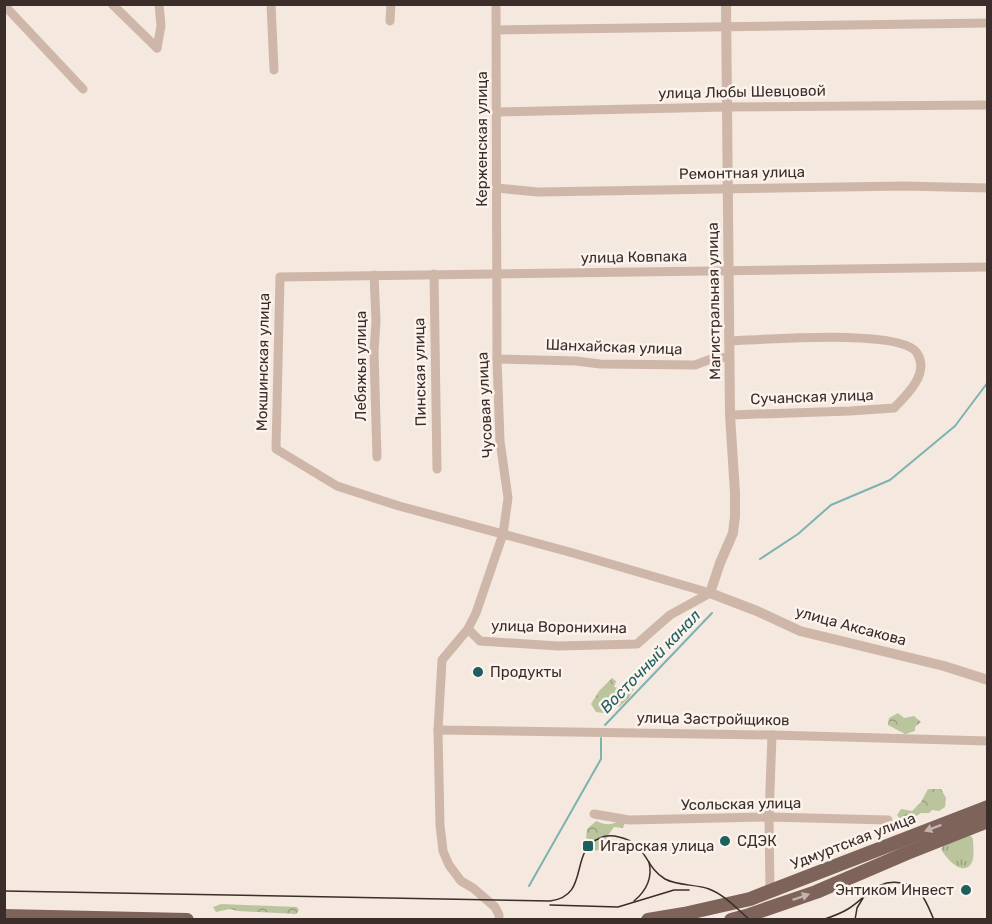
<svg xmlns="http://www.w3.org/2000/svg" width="992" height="924" viewBox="0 0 992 924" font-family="Rubik,sans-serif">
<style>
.grass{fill:url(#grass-tufts)}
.forest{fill:url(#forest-crowns)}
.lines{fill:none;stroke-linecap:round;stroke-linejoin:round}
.stream{stroke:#7cb3b1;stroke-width:2}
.minor{stroke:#ceb7a9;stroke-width:9}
.tertiary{stroke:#ceb7a9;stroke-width:10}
.primary{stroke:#7d635a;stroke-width:14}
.tram{stroke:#3b2d2a;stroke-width:1.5}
.oneway{fill:#c2b2aa}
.poi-dot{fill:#1c5f5e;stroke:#fbf3ec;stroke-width:2}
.labels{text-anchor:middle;stroke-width:5;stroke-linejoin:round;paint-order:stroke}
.street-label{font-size:15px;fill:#3b2d2a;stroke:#fbf3ec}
.poi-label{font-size:15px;fill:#3b2d2a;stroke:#fbf3ec;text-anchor:start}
.water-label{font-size:16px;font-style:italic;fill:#1c5f5e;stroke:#fbf3ec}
</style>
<defs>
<pattern id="grass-tufts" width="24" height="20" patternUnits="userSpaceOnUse" patternTransform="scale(1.5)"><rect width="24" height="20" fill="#bbc59d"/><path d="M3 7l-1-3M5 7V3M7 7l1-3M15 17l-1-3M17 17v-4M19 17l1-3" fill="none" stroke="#99a080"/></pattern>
<pattern id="forest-crowns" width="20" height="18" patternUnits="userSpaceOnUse" patternTransform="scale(1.5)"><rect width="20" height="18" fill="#bbc59d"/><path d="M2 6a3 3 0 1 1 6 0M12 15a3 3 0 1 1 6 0" fill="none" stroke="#99a080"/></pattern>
</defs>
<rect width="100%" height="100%" fill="#f4e8df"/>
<path class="grass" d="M967,835L971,836L973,839C973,846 975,858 971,864C962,877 945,857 941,849L943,846Z"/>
<g class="forest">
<path d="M638,668H647V671L639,679V684L634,688L629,698L619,707L610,706L604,713L596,712L591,704L599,691L612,678L616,681L614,687L619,688L622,693L628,681L632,679Z"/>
<path d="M898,713L904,718L914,716L921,722L915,727V731L905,734L888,725L889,718Z"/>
<path d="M928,789H941L946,798L945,807L939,811L932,810L929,813H921L912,819L908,816L900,819L897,815L901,809L912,811L921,802Z"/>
<path d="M620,820L625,822L623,828L614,827L609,834L606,840L610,845L606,849L593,851L590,847L591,840L586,838L587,829L596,821C605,825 611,826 620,820Z"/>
<path d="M221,904L297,907L299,910L296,914L238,911L230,909L216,912L213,907Z"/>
</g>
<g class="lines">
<g class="stream">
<path d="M760,559L798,534L831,505L890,480L955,426L988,382"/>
<path d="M605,725L712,613"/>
<path d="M529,886L601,759V738"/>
</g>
<g class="minor">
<path d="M112,4L157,48"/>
<path d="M271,4L274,70"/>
<path d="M496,4L497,359L500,441L508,498L503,534L476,613L468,629L442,660L438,730L440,825L443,851L449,865L461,881L473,888L495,907L499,915V920"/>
<path d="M4,5L83,89"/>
<path d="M390,21L391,4"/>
<path d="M497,30L988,23"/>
<path d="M157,48L161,26L159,4"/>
<path d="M497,112L726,107L988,105"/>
<path d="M496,188L538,192L904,186L988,188"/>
<path d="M434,274L437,469"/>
<path d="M374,275L376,321L374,352L377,457"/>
<path d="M729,341C760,340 902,328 917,353C930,373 907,395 894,408L850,411L730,415"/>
<path d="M497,359L576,361L600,364L695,365L711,359L729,357"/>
<path d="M710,593L573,553L399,506L337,486L276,449L280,277L988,267"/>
<path d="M468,629L480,641L558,646L637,644L670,615L710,593"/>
<path d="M438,730L772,735L988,741"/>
<path d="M594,814L629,820L769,817L888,820"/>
<path d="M770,892L769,817L772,735"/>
</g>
<path class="tertiary" d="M726,4L730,415L735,493V516L733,533L720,563L710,593L757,611L800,631L944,666L988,680"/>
<g class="primary">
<path d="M4,916L187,920"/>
<path d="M648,920L684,914L750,899L988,807"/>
<path d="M731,920L746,916L816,892L907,853L988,821"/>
</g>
<g class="tram">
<path d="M4,891L550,901C591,896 568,851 600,838C606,835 612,835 619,837C648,843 643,866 665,879C678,886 695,884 709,889C725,895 738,910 750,920"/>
<path d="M634,901C646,891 653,879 649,862"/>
<path d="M550,905L618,907L674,890H689"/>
<path d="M822,920C831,917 840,914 848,909C866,898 877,878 901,883C909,884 916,888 921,894C927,902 930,911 934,920"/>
<path d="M855,920L857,908L863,898"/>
</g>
</g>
<defs><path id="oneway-solid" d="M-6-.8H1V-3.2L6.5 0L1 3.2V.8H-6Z" transform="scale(1.5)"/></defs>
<g class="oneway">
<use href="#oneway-solid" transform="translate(933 828) rotate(159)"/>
<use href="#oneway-solid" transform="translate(801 897) rotate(-19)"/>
</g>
<g class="poi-dot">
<circle cx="478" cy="672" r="6"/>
<circle cx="725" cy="841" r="6"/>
<rect x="582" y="840" width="12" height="12" rx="3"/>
<circle cx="966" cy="890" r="6"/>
</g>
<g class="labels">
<g class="street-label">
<text transform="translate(742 92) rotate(-1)" y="5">улица Любы Шевцовой</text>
<text transform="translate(482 139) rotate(-90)" y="5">Керженская улица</text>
<text transform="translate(742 173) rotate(-1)" y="5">Ремонтная улица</text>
<text transform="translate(634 257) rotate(-1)" y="5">улица Ковпака</text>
<text transform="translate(714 301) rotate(-91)" y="5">Магистральная улица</text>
<text transform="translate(614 347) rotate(2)" y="5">Шанхайская улица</text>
<text transform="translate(263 362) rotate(-89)" y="5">Мокшинская улица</text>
<text transform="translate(361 366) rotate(-90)" y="5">Лебяжья улица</text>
<text transform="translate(420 372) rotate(-91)" y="5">Пинская улица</text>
<text transform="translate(812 397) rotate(-2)" y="5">Сучанская улица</text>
<text transform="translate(485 405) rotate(-93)" y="5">Чусовая улица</text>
<text transform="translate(851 626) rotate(15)" y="5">улица Аксакова</text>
<text transform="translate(559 627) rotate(1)" y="5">улица Воронихина</text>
<text transform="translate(713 719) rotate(1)" y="5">улица Застройщиков</text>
<text transform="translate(741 804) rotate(-1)" y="5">Усольская улица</text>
<text transform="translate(853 841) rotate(-21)" y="5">Удмуртская улица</text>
</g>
<g class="poi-label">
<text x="490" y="677">Продукты</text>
<text x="737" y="846">СДЭК</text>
<text x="600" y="851">Игарская улица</text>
<text x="954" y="895" text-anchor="end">Энтиком Инвест</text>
</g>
<g class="water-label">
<text transform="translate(650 661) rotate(-46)" y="6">Восточный канал</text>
</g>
</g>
<rect width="992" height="924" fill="none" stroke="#3b2d2a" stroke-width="12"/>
</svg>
